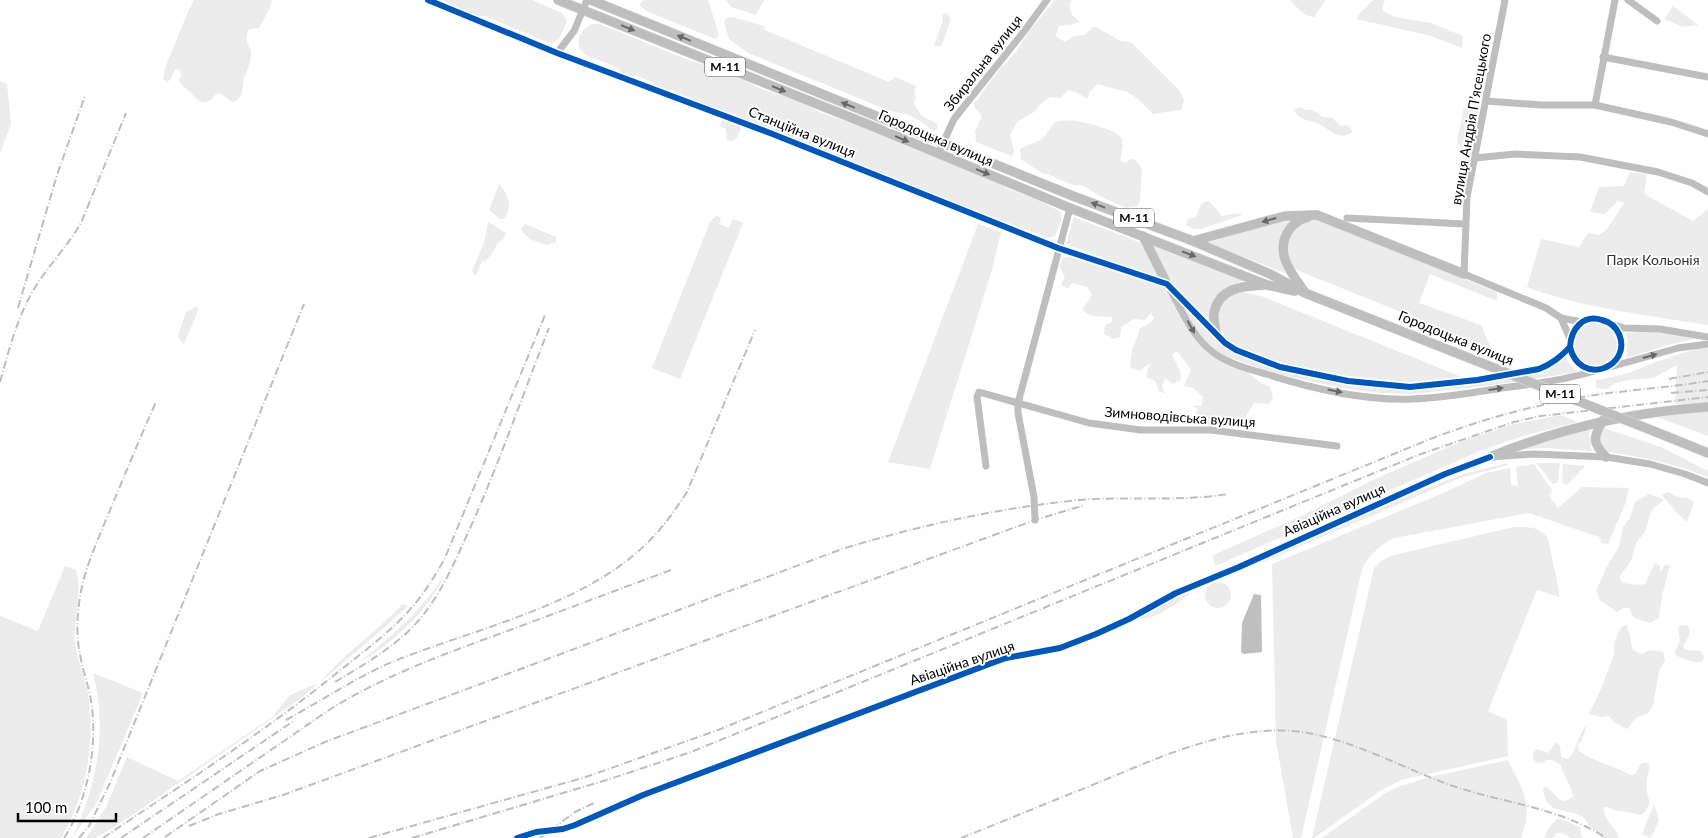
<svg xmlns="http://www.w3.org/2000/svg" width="1708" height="838" viewBox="0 0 1708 838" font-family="Lato,sans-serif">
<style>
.green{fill:#ececec}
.water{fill:#bfbfbf}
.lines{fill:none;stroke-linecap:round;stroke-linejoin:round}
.major-casing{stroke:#dbdbdb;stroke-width:10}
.minor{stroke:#bebebe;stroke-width:7}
.major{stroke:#bebebe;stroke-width:9}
.rail{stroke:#bebebe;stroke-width:2;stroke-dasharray:8 2.5 1 2.5;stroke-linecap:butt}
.major-bridge-casing{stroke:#dbdbdb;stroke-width:10;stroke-linecap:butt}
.major-bridge{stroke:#bebebe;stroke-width:9}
.cycleway-casing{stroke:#fff;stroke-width:9}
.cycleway{stroke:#0057b8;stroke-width:6}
.oneway{fill:#686868}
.labels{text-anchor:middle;stroke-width:4;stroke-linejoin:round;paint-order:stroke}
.shield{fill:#fff;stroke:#4c4c4c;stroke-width:1}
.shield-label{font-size:12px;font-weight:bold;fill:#000}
.street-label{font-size:14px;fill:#000;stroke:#fff}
.park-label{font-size:14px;fill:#333;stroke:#fff}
</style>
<rect width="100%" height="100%" fill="#fff"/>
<g class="green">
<path d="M194,0H272L269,10L259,28L249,29C242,43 252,45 251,55C251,65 245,73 243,83C242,88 243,94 239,98C237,101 236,101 232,102L220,93L216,94C206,108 199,102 190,92C186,88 182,87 179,81L181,76L180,70L175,69L171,79L167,82L163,79L166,65L188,12Z"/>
<path d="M443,0H532L562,13L567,21L559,39L551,44L485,16H473Z"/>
<path d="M644,0H708L719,35L717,38L715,39L646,11L639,5Z"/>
<path d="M726,0H764L756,15L731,7Z"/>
<path d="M1055,0H1072L1069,5L1072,15L1080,22L1070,25L1059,26L1056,36L1065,42L1074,36L1085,35L1093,27H1096L1121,41L1132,43L1179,90L1184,100L1181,110L1153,114L1137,98L1127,92L1098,84L1090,91L1087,99L1078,93L1068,90L1060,98L1050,97L1041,104L1034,112L1017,122L1010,135L1014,151L1012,156L976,142L975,131L982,116L975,108L974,102L979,99L981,94L1002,66L1007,63L1009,59L1017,51L1029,31Z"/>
<path d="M1290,0H1326L1314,17C1303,16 1297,7 1290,0Z"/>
<path d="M1373,0H1385L1382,7L1383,11L1395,17L1431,23L1463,36L1462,48L1431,36L1357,19L1358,15Z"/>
<path d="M1673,6L1698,25L1683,27L1664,19Z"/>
<path d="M946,13L951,19L941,47L934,45L943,21L942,15Z"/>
<path d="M732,17L764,26L765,30L889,82L895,77L916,86L914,94L916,97L914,104L921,115L937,124L938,129L933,131C920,119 908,113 890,111L748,53L729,39L724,22L726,18Z"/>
<path d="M592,24H600L683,58L741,77L761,89L786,97L797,98L819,112L885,135L903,145L1001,184L1005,188L1038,200L1060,211L1062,219L1055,236L1047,238L961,205L934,196L862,166L829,155L821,149L781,135L736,115L706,106L673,90L663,91C656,87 650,81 643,78C637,75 630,77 624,75C620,73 618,69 615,67C603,59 574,59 579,38C581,31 586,28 592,24Z"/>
<path d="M0,81L7,84L11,124L0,153Z"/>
<path d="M1473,103L1480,106L1476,118L1471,156L1469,162L1464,156L1466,149L1458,144C1456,134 1463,121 1463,110Z"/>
<path d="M1300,107L1306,110H1313L1323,117L1332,118L1341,126L1346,125L1351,129L1352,132C1339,142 1330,129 1319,124C1309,120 1301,121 1294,111L1295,109Z"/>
<path d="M722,120L736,123L741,128L737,138L732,141L727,140L726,129L720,126Z"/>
<path d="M1059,121C1064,121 1069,120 1075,121C1085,122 1118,130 1122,139C1125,147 1119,155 1121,162L1126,163L1130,159L1135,160L1142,169L1140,200L1138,205L1127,208L1101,197L1086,187L1081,185H1073L1058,179L1049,174H1043L1021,159L1020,149C1028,144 1038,143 1045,136C1050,130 1051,124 1059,121Z"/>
<path d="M1630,172L1647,174L1644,194L1693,221L1708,209V325C1647,315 1585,309 1527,287L1541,239L1579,247L1588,233L1599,235L1607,229L1624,203L1618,201L1605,214L1590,212L1599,187L1624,186Z"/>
<path d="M499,184C508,194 513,207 504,219H500L489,210Z"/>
<path d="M1209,201L1222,216L1238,213L1242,215L1201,229H1194L1186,225L1188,219L1196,217L1202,203Z"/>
<path d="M716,216L721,218L719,224L729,228L733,219L743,223L680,379L652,368L710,222Z"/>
<path d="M1074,217L1146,245L1161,280L1066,244Z"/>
<path d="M1294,218C1275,237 1277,250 1285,273L1207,243L1275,222Z"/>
<path d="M1314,220L1330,225L1497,292V301L1430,274L1419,303L1481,325L1493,353L1411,316L1299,271C1276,255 1287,224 1314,220Z"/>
<path d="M488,222L506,233L502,241L498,242L493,252L485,262L482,261L476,276L472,271L484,243Z"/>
<path d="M525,224L556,237V242L547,245C538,242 526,239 521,229Z"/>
<path d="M978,224L1001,232L992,270L930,469L888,462Z"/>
<path d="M1150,241L1244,280C1224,289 1209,295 1210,321L1172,285Z"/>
<path d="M1073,256L1157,282L1167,289L1199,319L1225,348L1240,355L1280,370L1349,385L1411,391L1485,383L1546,372L1566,356L1570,365L1578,372L1486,386L1411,394L1380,393L1348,389L1277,374L1231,358L1262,384L1270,386L1273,398L1269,404L1254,403L1239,427L1193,425L1189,422L1198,409L1193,406L1202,405L1203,397L1193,388L1184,386L1191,370L1177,351L1172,355L1180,371L1181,380L1173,384L1165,378L1162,387L1165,393L1160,392L1155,381L1146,377L1148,369L1151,364L1145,366L1141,371L1130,367L1132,349L1139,333V329L1151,322L1154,318L1151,313L1145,320L1134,319L1121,327L1120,337L1114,339L1104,334L1105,325L1112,322V317L1091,316L1082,310L1092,295L1087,287L1072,283L1068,289L1061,285L1065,277L1059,266L1063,258Z"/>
<path d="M1237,291L1261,296L1462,377L1410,382L1339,375L1272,360L1232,344L1224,337L1218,321L1219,307L1230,295Z"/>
<path d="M195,307L199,308L184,344L179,339L178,335L186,312Z"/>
<circle cx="1595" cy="344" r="22"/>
<path d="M1649,331L1698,338L1672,344L1626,358L1628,343L1626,333Z"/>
<path d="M1698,348H1708V403L1675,404L1677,365L1653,378L1629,380L1615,383L1607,389L1597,388L1595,380C1609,379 1638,371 1650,364Z"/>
<path d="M1695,412H1708V436L1657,417Z"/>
<path d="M1561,415L1578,422L1526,435L1485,449L1215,566L1213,555L1297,518L1377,478L1463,441L1510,425Z"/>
<path d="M1591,428L1589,434L1592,443L1590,446L1592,451L1543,448L1515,450Z"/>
<path d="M1604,428L1661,447L1708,471V477C1675,464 1643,457 1609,452C1599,445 1597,438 1604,428Z"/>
<path d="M1508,463V465L1460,478L1280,555L1260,563H1253L1419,491L1463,474Z"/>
<path d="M1536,463H1560L1558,482L1553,484Z"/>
<path d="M1534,464L1552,490L1549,496L1558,508L1582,487L1629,488L1626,502L1608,544L1602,543L1599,537L1529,513L1394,538C1379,546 1370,554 1362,569L1301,838H1293L1276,741L1272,564L1443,493L1486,473L1510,468L1511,485L1518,486L1516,467Z"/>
<path d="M1563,464L1585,466L1567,485L1562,483Z"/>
<path d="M1668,492L1679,497L1687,498L1694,502L1687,522L1676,512L1662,495Z"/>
<path d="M1649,494L1664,500L1655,507L1651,511L1645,532L1636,543L1631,561L1619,577L1622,582C1630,584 1636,586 1645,584L1655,563L1660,566V573L1665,565H1670L1662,596L1659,618L1650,623L1634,618L1629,608H1623L1617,612L1600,600L1596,591L1607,566L1619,547L1623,527L1630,518L1635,502Z"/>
<path d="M1514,527C1528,527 1540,526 1548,539L1559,591V597L1537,590L1488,711L1507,720L1508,756L1401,780L1380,791L1314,838H1312L1374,568L1381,561L1390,556Z"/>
<path d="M65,566L76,570C83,594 73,618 75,642C77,660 85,677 88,694C96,742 86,797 61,838H0V616L38,631Z"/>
<path d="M446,572C428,612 396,640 359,663C392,635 424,609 446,572Z"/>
<circle cx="1218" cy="595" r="13"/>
<path d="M1185,593L1188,592L1189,594C1175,606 1154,619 1136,620C1143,609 1172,599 1185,593Z"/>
<path d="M403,604L408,606L376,635L319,683C344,654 376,632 403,604Z"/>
<path d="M1626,625C1631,634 1630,641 1633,650L1642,654L1650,650L1663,652L1665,660L1659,671L1653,706L1647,714L1637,717L1627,729L1614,722L1609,716L1601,717L1589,714L1601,689L1614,655V644L1620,628Z"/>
<path d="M1682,625L1688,626L1690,631L1689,636L1683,646L1685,650L1701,651L1704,656L1703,661C1695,664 1680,659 1674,653L1680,641L1678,628Z"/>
<path d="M93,673L143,693L97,802L72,838C97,785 108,730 93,673Z"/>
<path d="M318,683L303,697L125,820L96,838H86L106,807L127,757L178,781L272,717L290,695Z"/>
<path d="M1587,725L1582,740L1578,744L1579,751C1595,763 1614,765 1630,775L1635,774L1641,764L1647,762L1650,767C1646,777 1645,792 1650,802L1645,812L1641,815C1634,813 1628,812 1620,811C1614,811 1611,807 1604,807C1603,821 1616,826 1619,838H1602C1599,834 1595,831 1591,827C1587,823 1586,819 1581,816C1565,807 1546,816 1543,789L1546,786L1560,800L1565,801L1573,797C1572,785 1563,777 1561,765L1552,760H1546L1542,763H1536L1533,758V753L1537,749L1548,753L1556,742L1560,746L1561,757L1567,759C1578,752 1577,734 1587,725Z"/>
<path d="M1508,760C1523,791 1534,804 1521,838H1322L1384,794L1397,787L1430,777Z"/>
<path d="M1654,804L1659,820L1651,838L1642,834Z"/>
<path d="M1557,819H1561L1580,827L1582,838H1571L1562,833H1557L1552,838H1544L1549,827Z"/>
</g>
<path class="water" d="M1254,594L1261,595L1262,652L1244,654L1241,652L1242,623Z"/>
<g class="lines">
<g class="major-casing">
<g id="major">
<path d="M558,0L867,124L1070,208L1267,285L1295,291"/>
<path d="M591,0L1073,196L1193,241L1270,274L1305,293L1454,352"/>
<path d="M1143,236L1167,284"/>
<path d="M1193,241L1285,216L1317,215L1464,274"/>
<path d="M1304,291C1291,273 1274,252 1289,230C1294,223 1299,219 1308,217"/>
<path d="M1216,332C1215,326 1213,319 1214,313C1219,287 1244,286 1264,285"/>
<path d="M1603,420C1593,437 1592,443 1606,457"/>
<path d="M1666,436L1708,453"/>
<path d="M1490,457C1560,428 1632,412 1708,407"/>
</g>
</g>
<g class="minor">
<path d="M428,0L557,53L770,133L1058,248L1167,284L1225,343L1236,350L1280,367L1348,381L1410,387L1477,380L1539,369C1552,364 1560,357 1570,347C1571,329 1583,314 1602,320C1610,322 1616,327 1619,334C1633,367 1580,388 1570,347"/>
<path d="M1505,0L1467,197L1464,274L1546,308L1561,318L1582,322"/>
<path d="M1628,0L1657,21"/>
<path d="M557,53L574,31L587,0"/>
<path d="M1603,57L1708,77"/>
<path d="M1486,101L1541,105H1595L1671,122L1708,134"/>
<path d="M1595,105L1615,0"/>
<path d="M938,154L954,119L1025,30L1047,0"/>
<path d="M1475,158L1515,154L1580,157L1658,172L1692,183L1708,192"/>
<path d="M1347,218L1465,224"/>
<path d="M1171,291C1183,313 1193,338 1214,353C1229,364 1249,369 1266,374C1310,388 1365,401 1412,399C1442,398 1472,393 1502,388C1534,384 1564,380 1595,371"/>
<path d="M1561,318L1570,339"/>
<path d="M1613,325L1624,328L1660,329L1708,337"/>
<path d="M1610,367L1678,348L1708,344"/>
<path d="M986,466L977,397L979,392L1089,423L1141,430H1211L1337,446"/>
<path d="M1035,520L1034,497L1018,413V403L1070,208"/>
<path d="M517,838L536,832L563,829L575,825L643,795L992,663L1006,658L1060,648L1096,634L1129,619L1176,593L1239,567L1445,474L1490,457L1533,454L1606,457L1650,464L1685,474L1708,483"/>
</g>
<use href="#major" class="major"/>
<g class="rail">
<path d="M18,308L57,175L85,96"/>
<path d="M1669,379L1708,372"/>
<path d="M0,382C9,350 17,318 34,289C48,266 67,247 81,223L126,113"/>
<path d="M1671,393L1708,390"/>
<path d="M335,682C365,664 397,646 420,619C443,591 456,559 471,526C500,461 523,394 549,328"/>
<path d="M286,720C321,701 355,678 392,662C473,629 584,606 647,543C663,528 675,510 687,492L755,330"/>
<path d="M189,826L219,814L283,795L1035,520L1085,505"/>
<path d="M165,837L260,771L325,742L842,549C921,525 998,508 1080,500C1129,496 1179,502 1228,494"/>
<path d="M64,838C89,799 99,740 90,695C87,681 82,668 80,654C76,636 77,616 80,597C84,571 95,547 105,522C122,482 138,442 156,402"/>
<path d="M79,838L89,826L110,783L304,304"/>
<path d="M103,838C181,785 260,735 333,676C358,656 384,637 406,614C422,597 434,578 445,558L545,315"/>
<path d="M121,838L295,720"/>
<path d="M143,838L329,710C385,675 447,653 510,630C564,610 617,590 671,570"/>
<path d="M369,838L586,777L718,730L1423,442C1475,421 1527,407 1582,397C1624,390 1667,388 1708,381"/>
<path d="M412,838L610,779L691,752L1352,482L1421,454L1514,422L1541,416L1708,397"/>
<path d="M540,838L575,812L594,803"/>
<path d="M961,838C1004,821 1047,803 1090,786C1156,759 1236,720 1308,733C1357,742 1403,768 1450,785C1502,803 1559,807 1606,838"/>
</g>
<g class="major-bridge-casing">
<path id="major-bridge" d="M1454,352L1666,436"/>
</g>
<use href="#major-bridge" class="major-bridge"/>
<g class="cycleway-casing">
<g id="cycleway">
<path d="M428,0L557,53L770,133L1058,248L1167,284L1225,343L1236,350L1280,367L1348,381L1410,387L1477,380L1539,369C1552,364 1560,357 1570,347C1571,329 1583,314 1602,320C1610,322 1616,327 1619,334C1633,367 1580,388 1570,347"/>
<path d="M517,838L536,832L563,829L575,825L643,795L992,663L1006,658L1060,648L1096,634L1129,619L1176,593L1239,567L1445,474L1490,457"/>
</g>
</g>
<use href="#cycleway" class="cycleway"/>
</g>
<defs><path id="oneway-solid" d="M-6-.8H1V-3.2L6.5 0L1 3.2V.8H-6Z" transform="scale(1.25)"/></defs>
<g class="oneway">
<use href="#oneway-solid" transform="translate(628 28) rotate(22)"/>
<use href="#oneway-solid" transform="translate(684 38) rotate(-158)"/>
<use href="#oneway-solid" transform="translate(779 89) rotate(22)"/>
<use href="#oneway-solid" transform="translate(848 105) rotate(-158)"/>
<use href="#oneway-solid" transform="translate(902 139) rotate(23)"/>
<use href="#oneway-solid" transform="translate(983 172) rotate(22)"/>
<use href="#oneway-solid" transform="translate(1098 205) rotate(-160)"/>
<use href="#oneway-solid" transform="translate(1269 220) rotate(164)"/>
<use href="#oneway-solid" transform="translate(1189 254) rotate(21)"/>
<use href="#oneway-solid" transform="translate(1191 327) rotate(61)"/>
<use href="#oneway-solid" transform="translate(1650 356) rotate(-15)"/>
<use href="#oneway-solid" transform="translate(1496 389) rotate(-8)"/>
<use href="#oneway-solid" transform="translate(1335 391) rotate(11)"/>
</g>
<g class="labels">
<g class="shield">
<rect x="705" y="57.5" width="40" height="19" rx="4"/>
<rect x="1114" y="208.5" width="40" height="19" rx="4"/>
<rect x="1540" y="384.5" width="40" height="19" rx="4"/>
</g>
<g class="shield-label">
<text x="725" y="71">М-11</text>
<text x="1134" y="222">М-11</text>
<text x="1560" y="398">М-11</text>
</g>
<g class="street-label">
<text transform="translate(983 63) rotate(-52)" y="5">Збиральна вулиця</text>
<text transform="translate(1471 119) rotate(-80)" y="5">вулиця Андрія Пʼясецького</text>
<text transform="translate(802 132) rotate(22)" y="5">Станційна вулиця</text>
<text transform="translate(936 138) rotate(23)" y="5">Городоцька вулиця</text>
<text transform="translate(1456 338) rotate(22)" y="5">Городоцька вулиця</text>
<text transform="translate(1180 417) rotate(4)" y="5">Зимноводівська вулиця</text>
<text transform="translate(1334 510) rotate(-24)" y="5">Авіаційна вулиця</text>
<text transform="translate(962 663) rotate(-19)" y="5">Авіаційна вулиця</text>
</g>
<g class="park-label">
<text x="1653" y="265">Парк Кольонія</text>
</g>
</g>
<path d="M18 813v8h98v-8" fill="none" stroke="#000000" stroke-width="2.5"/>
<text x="25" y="813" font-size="15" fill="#000000" stroke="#ffffff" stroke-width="4" paint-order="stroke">100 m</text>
</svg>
